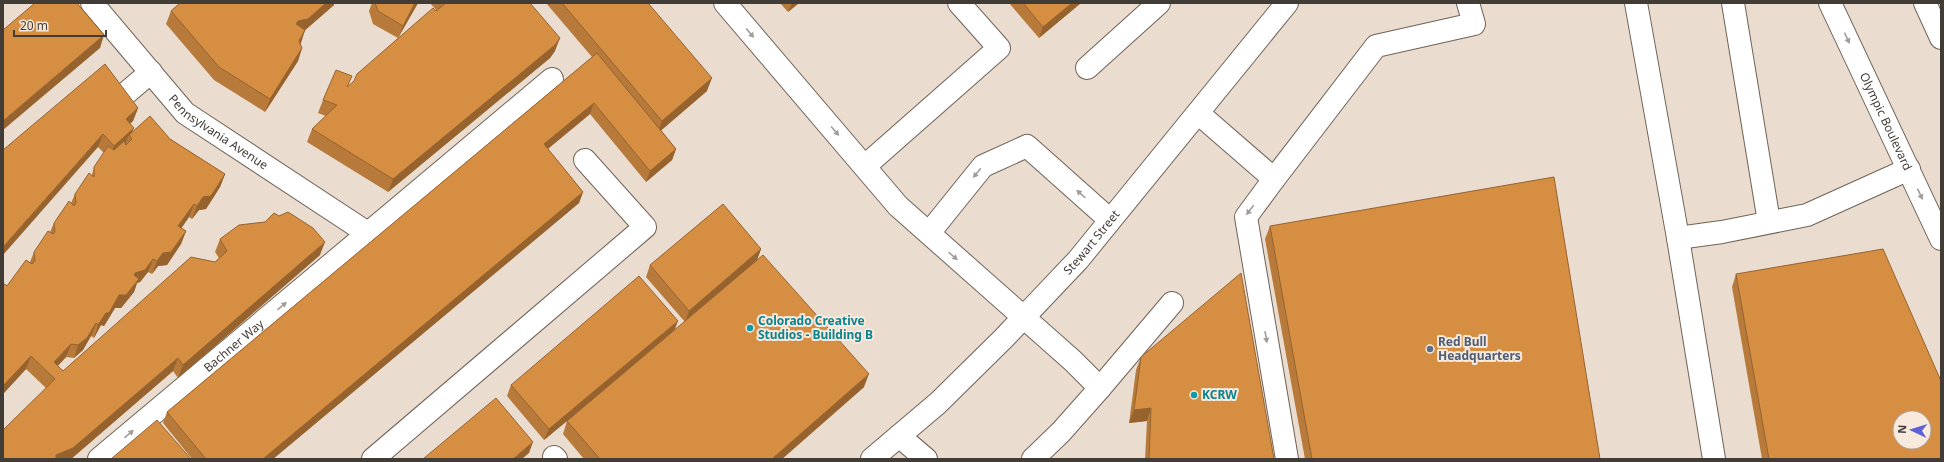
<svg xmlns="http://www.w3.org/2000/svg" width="1944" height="462" viewBox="0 0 1944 462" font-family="'Noto Sans',sans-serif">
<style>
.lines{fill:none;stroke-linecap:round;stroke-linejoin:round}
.minor-casing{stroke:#6f6358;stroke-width:24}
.major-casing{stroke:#6f6358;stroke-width:24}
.minor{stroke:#fff;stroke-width:22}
.major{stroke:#fff;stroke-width:22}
.wall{fill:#b87a3a}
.shaded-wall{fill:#96632f}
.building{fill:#d68e43;stroke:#96632f;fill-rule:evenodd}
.oneway{fill:#a09e9b}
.culture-dot{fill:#0f9aa8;stroke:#f7e9dc;stroke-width:1.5}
.service-dot{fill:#5c6f8a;stroke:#f7e9dc;stroke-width:1.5}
.labels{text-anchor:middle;stroke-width:4;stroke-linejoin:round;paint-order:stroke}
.street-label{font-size:12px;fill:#423c37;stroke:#f7e9dc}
.culture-label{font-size:12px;font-weight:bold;fill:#0d838f;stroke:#f7e9dc;text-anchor:start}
.service-label{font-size:12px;font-weight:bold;fill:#4e5e75;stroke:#f7e9dc;text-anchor:start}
</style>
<rect width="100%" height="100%" fill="#eadccf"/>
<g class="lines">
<g class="minor-casing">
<g id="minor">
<path id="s1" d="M92,3L185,113L369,234"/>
<path d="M725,3L898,206L1073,361L1100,388L1061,432L1033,459"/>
<path d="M1636,3L1678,238L1714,459"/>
<path d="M1733,3L1769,222"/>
<path d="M1087,68L1159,3"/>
<path d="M118,100L151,72"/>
<path d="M1198,113L1274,179L1376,46L1474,24L1468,3"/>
<path d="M865,166L999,48L959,3"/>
<path d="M1274,179L1246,217L1287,459"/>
<path d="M929,233L983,166L1027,146L1110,220"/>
<path d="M1678,238L1722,232L1807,215L1909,169"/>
<path d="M1100,388L1172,303"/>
<path d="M899,436L926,459"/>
<path d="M554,457L556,459"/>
<path id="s2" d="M99,459L552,79"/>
<path d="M373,459L645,227L585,160"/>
<path id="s3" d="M872,459L938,403L1004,338L1078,260L1287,3"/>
</g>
</g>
<g class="major-casing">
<g id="major">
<path id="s4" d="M1830,3L1941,239"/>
<path d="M1925,3L1941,38"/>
</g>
</g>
<use href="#minor" class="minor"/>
<use href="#major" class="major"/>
</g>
<g class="wall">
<path d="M180,3H334V5L305,30L300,44L302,48L298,61L265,112L214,80L166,24L171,11Z"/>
<path d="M372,3H418L398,38L437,11L430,3H530L555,51L550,58L388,192L307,142L312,129L326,116L318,113L323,100L349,86L398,38L373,24L369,11Z"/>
<path d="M546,3H648L707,91L661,130L676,149L672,160L646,182L590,114L548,149L583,192L579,203L273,459H192L163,423L167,412L592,57Z"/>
<path d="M780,3H799L788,12Z"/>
<path d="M1009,3H1081L1039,38Z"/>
<path d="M138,108L133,121L130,124L134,128L132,132L170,139L225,174L220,187L206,209L199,210L192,219L189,217L181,228L186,231L181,244L167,265L158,266L152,274L148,272L140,282L137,283L134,292L121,308H115L104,326L101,325L94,338L91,336L83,350L74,358L66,357L58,366L63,371L215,262L219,258L215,252L220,239L320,255L178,378L173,371L71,459H3L46,388L26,369L3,394V283L7,286L30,262L34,252L50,232L54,223L71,203L75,194L92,175L94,167L104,153L98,147L3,150Z"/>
<path d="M1270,226L1600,459H1305L1265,239Z"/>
<path d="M761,249L757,260L864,387L782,459H584L563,434L567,421L544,440L507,396L511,385L675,330L685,322L646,277L650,265Z"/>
<path d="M1736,274L1941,459H1762L1732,287Z"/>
<path d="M1141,357L1274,459H1145L1147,421L1129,423L1136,370Z"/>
</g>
<g class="shaded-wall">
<path d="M326,3H334V5L303,32L296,24L298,21Z"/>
<path d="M415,3H418L398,38L403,26Z"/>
<path d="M792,3H799L788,12Z"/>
<path d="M1072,3H1081L1039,38L1043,27Z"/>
<path d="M305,30L301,43L294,54L299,41Z"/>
<path d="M104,35L100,48L3,130V121Z"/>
<path d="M560,38L555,51L550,58L388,192L393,179Z"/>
<path d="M302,48L298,61L265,112L270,99Z"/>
<path d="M712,78L707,91L657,134L662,121Z"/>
<path d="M594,103L590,114L540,155L544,144Z"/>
<path d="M138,108L133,121L121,131L126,119Z"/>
<path d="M134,128L130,137L129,135L125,144L109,159L114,146Z"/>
<path d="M103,134L98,147L3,255V247Z"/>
<path d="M676,149L672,160L646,182L650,171Z"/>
<path d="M225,174L220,187L206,209L199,210L192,219L197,206L203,197Z"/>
<path d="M583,192L579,203L273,459H263Z"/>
<path d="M194,204L189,217L174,239L178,226Z"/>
<path d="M186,231L181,244L167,265L158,266L152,274L157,261L163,253Z"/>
<path d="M325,242L320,255L178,378L183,365Z"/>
<path d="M761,249L757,260L685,322L689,311Z"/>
<path d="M153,259L148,272L140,282L137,283L134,292L121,308H115L104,326L101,325L94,338L98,325L106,313L119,295L130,286L135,273Z"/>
<path d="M678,321L674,332L544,440L549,429Z"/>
<path d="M96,323L91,336L83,350L74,358L78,345Z"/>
<path d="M71,344L66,357L49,375L54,362Z"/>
<path d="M31,356L26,369L3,394V386Z"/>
<path d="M178,358L173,371L71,459H54L56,455Z"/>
<path d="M869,374L864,387L782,459H772Z"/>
<path d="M1151,408L1147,421L1129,423L1134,410Z"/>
<path d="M533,442L529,453L522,459H513Z"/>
</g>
<g class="building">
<path d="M35,3H77L104,35L3,121V30Z"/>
<path d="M180,3H326L308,19L298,21L296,24L305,30L299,41L302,48L270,99L219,67L171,11Z"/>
<path d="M375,3H415L403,26L378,11Z"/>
<path d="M446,3H530L560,38L555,45L393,179L312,129L337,105L323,100L336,70L352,76L347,87L354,81L357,74L433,8L436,11Z"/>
<path d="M562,3H648L712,78L662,121Z"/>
<path d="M1023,3H1072L1043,27Z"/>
<path d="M597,53L676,149L650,171L594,103L544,144L583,192L263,459H206L167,412Z"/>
<path d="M105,64L138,108L126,119L134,128L114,146L103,134L3,247V150Z"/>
<path d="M150,116L170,139L225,174L211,196L203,197L197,206L194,204L178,226L186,231L171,252L163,253L157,261L153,259L145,270L135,273L134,275L139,279L126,295H119L109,313H106L98,325L96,323L87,338L78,345L71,344L54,362L63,371L191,257L215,262L227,251L220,239L239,225L265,222L274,213L279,216L288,212L313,228L325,242L183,365L178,358L73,448L56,455V459H3V430L55,379L31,356L3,386V283L7,286L26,260L32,264L35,261L34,252L48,231L53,234L55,232L54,223L69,201L74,206L76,203L75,194L89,173L94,177V167L108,146L114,150L124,141L126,145L132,139L129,135Z"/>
<path d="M1554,177L1600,459H1312L1270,226Z"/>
<path d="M723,204L761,249L689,311L650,265Z"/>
<path d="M1883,249L1941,381V459H1769L1736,274ZM1900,418H1924V442H1900Z"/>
<path d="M763,255L869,374L772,459H600L567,421Z"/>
<path d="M1241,273L1274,459H1149L1151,408L1134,410L1141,357Z"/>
<path d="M639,276L678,321L549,429L511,385Z"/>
<path d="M496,398L533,442L513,459H423Z"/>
<path d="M157,420L191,459H111Z"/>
</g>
<defs><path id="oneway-solid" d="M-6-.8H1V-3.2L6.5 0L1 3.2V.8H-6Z"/></defs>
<g class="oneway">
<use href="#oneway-solid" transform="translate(750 33) rotate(50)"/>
<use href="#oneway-solid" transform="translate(1847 38) rotate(65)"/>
<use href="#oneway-solid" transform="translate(835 131) rotate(49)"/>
<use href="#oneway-solid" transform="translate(977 173) rotate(129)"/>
<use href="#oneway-solid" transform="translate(1081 194) rotate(-138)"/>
<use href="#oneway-solid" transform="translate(1920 194) rotate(65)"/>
<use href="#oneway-solid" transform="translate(1250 210) rotate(127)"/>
<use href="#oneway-solid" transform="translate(953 256) rotate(42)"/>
<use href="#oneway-solid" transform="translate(282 306) rotate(-40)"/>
<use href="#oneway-solid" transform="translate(1266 337) rotate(80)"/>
<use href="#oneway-solid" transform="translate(129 434) rotate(-40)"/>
</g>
<g class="culture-dot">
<circle cx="750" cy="328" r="4"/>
<circle cx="1194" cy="395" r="4"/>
</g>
<circle class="service-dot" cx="1430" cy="349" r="4"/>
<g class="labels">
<g class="street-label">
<text dy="4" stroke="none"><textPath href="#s4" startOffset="131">Olympic Boulevard</textPath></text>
<text dy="4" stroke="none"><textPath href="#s1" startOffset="182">Pennsylvania Avenue</textPath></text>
<text dy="4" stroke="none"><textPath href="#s3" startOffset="309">Stewart Street</textPath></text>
<text dy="4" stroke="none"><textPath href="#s2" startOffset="176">Bachner Way</textPath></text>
</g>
<g class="culture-label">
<text x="758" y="325">Colorado Creative<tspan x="758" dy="14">Studios - Building B</tspan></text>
<text x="1202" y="399">KCRW</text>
</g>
<g class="service-label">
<text x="1438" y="346">Red Bull<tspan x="1438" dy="14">Headquarters</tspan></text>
</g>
</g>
<rect width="1944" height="462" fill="none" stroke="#423c37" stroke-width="8"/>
<g transform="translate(1912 430) rotate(274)"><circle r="19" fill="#f7e9dc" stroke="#afa49a"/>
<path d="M0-3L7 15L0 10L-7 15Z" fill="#5d61d9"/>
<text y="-6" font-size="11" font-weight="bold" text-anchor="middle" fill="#423c37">N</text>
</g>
<path d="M14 30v6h92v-6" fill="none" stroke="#423c37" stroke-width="2"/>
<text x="20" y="30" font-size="12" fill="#423c37" stroke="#f7e9dc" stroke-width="3" paint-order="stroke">20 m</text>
</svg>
